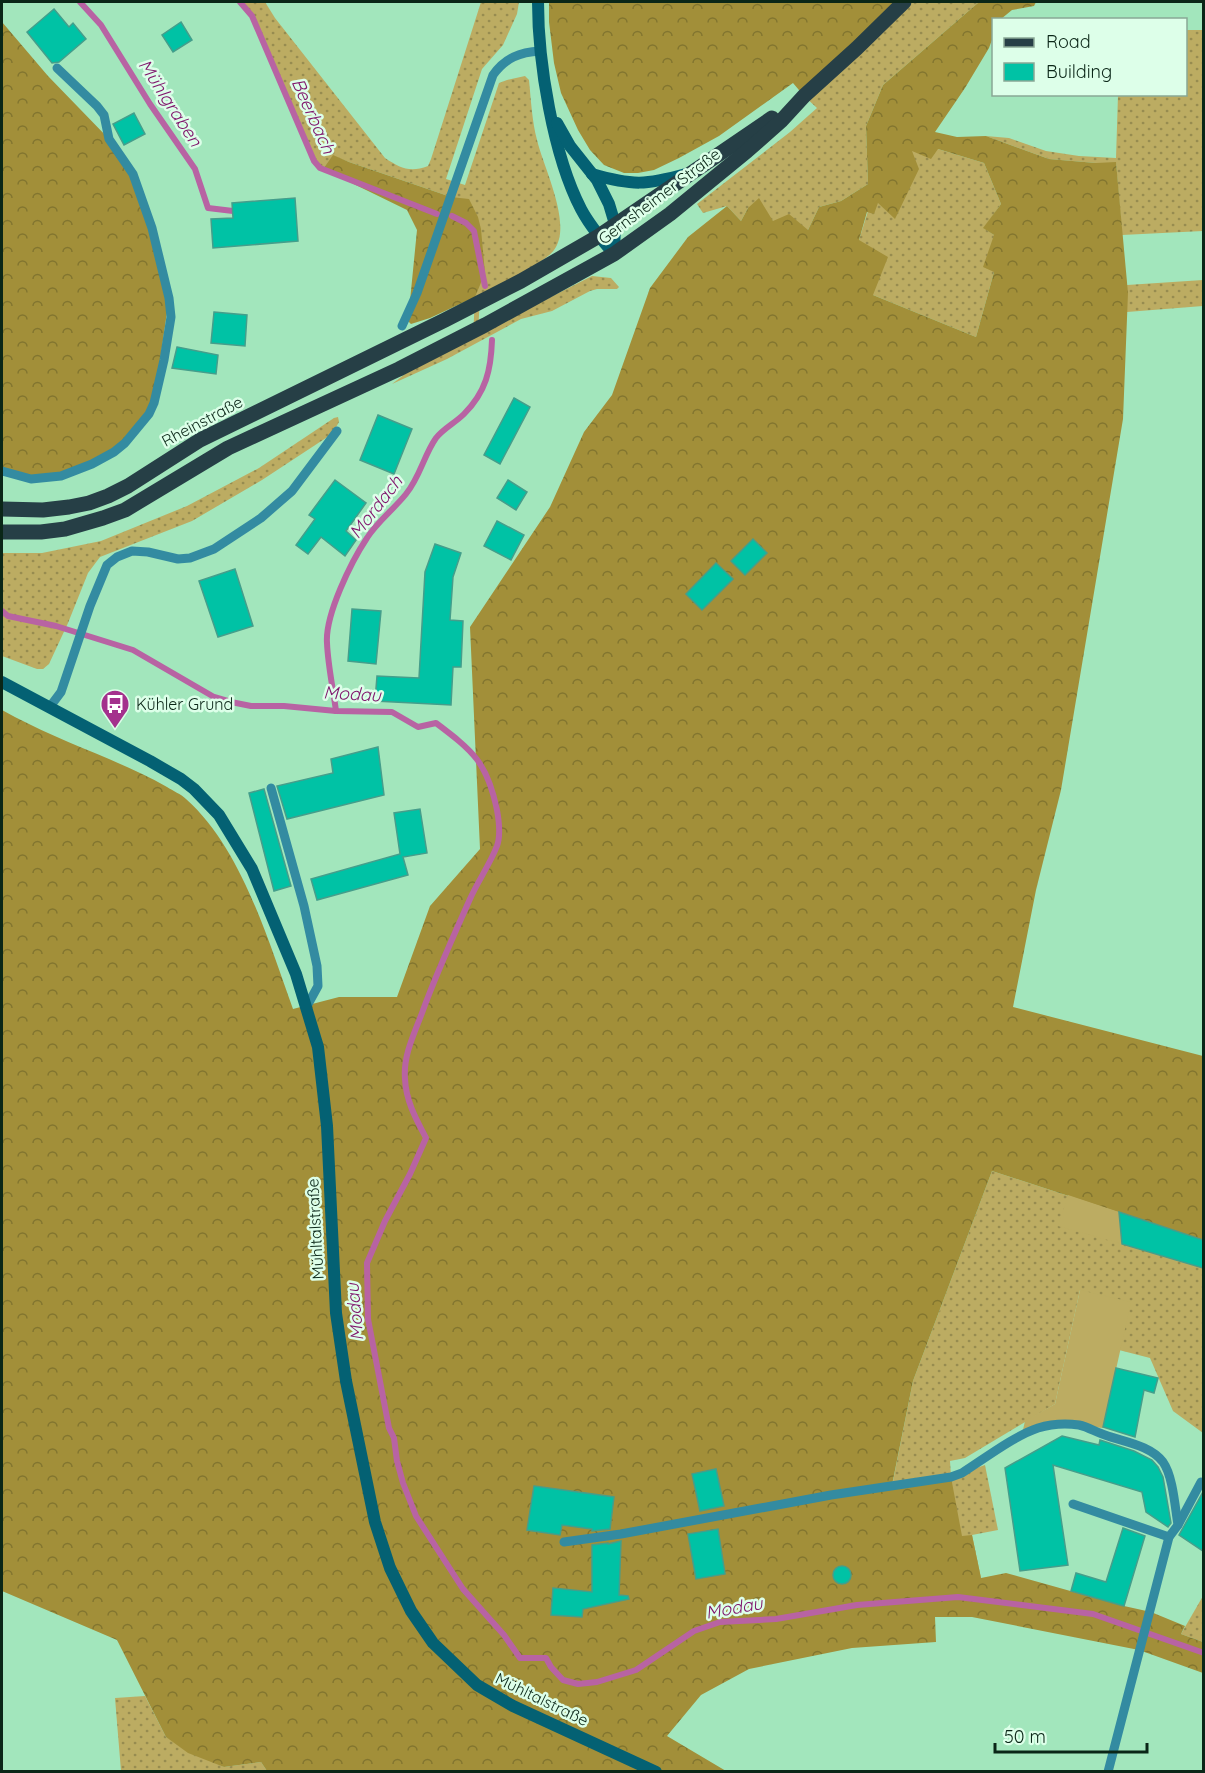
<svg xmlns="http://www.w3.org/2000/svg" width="1205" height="1773" viewBox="0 0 1205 1773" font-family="Quicksand,sans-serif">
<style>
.grass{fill:url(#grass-dots)}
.forest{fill:url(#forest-crowns);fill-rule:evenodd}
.pitch{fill:#bcac62}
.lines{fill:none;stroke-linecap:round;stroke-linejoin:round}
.stream{stroke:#b863a3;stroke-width:6}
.building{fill:#00c2a5;stroke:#459e8b;stroke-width:1.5}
.lane{stroke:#338ba1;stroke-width:9}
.secondary{stroke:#046173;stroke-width:12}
.primary{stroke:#263f46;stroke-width:15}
.labels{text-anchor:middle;stroke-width:5;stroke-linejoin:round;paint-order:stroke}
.street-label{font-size:16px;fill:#0a2617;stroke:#ddffe9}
.poi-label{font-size:16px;fill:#0a2617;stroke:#ddffe9;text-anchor:start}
.water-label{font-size:18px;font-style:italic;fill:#80176d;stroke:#ddffe9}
</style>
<defs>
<pattern id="grass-dots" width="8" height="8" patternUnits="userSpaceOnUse" patternTransform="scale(1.5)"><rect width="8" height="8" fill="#bcac62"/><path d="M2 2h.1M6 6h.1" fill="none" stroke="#978c50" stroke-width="1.8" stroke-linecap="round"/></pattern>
<pattern id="forest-crowns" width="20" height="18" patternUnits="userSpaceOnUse" patternTransform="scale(1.5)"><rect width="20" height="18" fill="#a28f39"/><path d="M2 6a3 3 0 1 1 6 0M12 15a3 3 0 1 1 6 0" fill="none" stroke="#82752f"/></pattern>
</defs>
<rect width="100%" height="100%" fill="#a2e6bc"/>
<g class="grass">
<path d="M240,2H265L275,18L385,158C400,168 410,173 428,166L431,159L481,2H519L517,14L503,45L482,69L446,179L465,185L499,83L507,80L525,76L529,80C531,100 532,121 537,140C544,169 573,225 554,250C545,263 496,287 480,296L478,334L592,276L611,278L619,287L617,289H597L590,291L552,311L521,319L447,359L392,384L409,371L473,337L475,297L451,197L349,162L333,156L323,169L318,164L252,16Z"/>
<path d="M904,2H979L883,85L866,126L868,184L841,201L819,207L808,230L773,221L748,208L741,221L727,206L703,213L697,204L790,132L817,108L804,96Z"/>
<path d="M1186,30H1203V231L1122,235L1116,163H1096L1049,159L986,136L1009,138L1046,151L1079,156L1116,158L1118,95L1186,94Z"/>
<path d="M938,149L984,163L1001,204L984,228L994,235V272L976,337L873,295L859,240L868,211L879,202L895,218L911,151Z"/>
<path d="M1203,280V306L1127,312V285Z"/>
<path d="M338,417L339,422L332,434L262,480L192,521L100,557L88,573L68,623L49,664L43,669H37L2,656V553H42L101,541L187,506L259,468L334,418Z"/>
<path d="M992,1171L1203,1240V1433L1173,1411L1150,1358L1115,1349L1080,1290L1055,1404L965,1458L950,1461L951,1477L985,1465L998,1530L972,1535L981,1578L892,1486L913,1381Z"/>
<path d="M1203,1596V1642L1181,1634Z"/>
<path d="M145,1696L166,1737L224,1767L261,1762L267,1771H121L115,1698Z"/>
</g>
<g class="forest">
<path d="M549,2H904L804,96L793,83L719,136L679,158L654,170L638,173H624L604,165L590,150L578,130L561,93L554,63L549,22Z"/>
<path d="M979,2H1036L1034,6L1012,10L1001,19L994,20L993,37L989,48L965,88L935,132L957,137L986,136L1049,159L1096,163L1116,162L1128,293L1123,419L1061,790L1036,890L1013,1007L1203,1056V1240L992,1171L913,1381L892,1485L951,1477L962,1536L972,1535L981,1578L1006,1573L1124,1606L1151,1612L1185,1626L1181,1634L1203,1642V1673L1139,1650L972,1617H935L936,1642L852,1648L749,1669L701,1695L667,1736L726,1771H267L261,1762L224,1767L188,1753L166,1737L117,1640L2,1591V710C36,729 73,744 109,759C129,768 148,776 167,787C173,791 181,794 186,799C242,849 268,940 293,1009L339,997H397L430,906L480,849L470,627L550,507L584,432L612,395L650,288L688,237L727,206L741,221L748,208L759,198L773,221L789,214L808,230L819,207L841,201L868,184L866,126L883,85ZM938,149L984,163L1001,204L983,228L994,235L983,267L994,272L976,337L873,295L888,257L859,240L867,212L874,214L878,203L895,219L919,169L912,151L931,159Z"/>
<path d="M2,22L48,76L109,139L133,174L169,298L154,403L125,443L84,468L31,479L2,471Z"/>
<path d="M333,155L349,162L451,197L469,199L478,217L481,229L485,273L475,297L430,318L411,324L408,321L417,230L407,210L323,169Z"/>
</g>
<g class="pitch">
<path d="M1068,1195L1119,1212L1122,1244L1058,1226Z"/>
<path d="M1080,1290L1131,1302L1103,1428L1061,1424L1022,1434L1025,1421L1055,1404Z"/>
</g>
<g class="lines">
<g class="stream">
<path d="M80,2L101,25L150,104L195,169L208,208L233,211"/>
<path d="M240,2L252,16L314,161L320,168L437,214"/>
<path d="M452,216L466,223L474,231L485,286"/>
<path d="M2,611L8,616L56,626L133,650L214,697L231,702L251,706H284L336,711L392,712L418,727L436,723C473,751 487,762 497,810C499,821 501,835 497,846C490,864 478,881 470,899C453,937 436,974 422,1013C414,1034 403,1056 405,1079C406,1101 416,1119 426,1138L410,1174L385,1221L367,1263L368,1319L389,1428L394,1438L397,1461L403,1483L416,1516L463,1589L504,1635L520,1658H546L551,1667L563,1680L578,1684L597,1682L636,1670L694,1631L720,1622L776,1619L857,1605L958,1597L1093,1614L1204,1653"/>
<path d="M336,711C333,688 328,666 327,643C325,615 351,562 367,538C377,522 394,509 406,494C420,477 424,455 436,438C444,428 455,423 464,414C486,392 491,370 492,340"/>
</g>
</g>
<g class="building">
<path d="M54,9L69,27L73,23L86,39L59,62L52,63L27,32Z"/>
<path d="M181,22L192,40L173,52L162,35Z"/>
<path d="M134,113L145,134L124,145L113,124Z"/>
<path d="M295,198L298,241L213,248L211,219L233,218L232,203Z"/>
<path d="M214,312L247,315L245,346L211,343Z"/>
<path d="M177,347L218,355L216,374L172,368Z"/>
<path d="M514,398L530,407L500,464L484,455Z"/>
<path d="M378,415L412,429L394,474L360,460Z"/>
<path d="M335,480L366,503L346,531L356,540L345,556L321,537L308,554L296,545L315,519L309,515Z"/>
<path d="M508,480L527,492L516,510L497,498Z"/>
<path d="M497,521L524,535L511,560L484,546Z"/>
<path d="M753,539L767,553L745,575L731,561Z"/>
<path d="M435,544L461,553L453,577L450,620L463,621L461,667H453L451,705L375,701L377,676L419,678L425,572Z"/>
<path d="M716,563L733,579L702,610L686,594Z"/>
<path d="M235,569L253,626L218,637L199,581Z"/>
<path d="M352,609L381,611L376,664L348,661Z"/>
<path d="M378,747L384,795L287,819L277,786L333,773L331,759Z"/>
<path d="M264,789L291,886L274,891L249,793Z"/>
<path d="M420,809L427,853L403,857L408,875L317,900L311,879L400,854L394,813Z"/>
<path d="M1119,1212L1203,1240V1268L1122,1244Z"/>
<path d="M1116,1368L1158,1378L1154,1393L1144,1390L1135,1437L1103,1427Z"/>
<path d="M1062,1436L1099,1445L1100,1440L1134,1451L1152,1460L1158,1467L1163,1477L1171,1523L1168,1527L1146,1512L1142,1492L1053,1465L1068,1565L1020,1571L1005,1468Z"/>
<path d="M716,1469L724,1506L700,1511L692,1474Z"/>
<path d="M534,1486L614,1497L610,1529L592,1531V1529L562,1525L560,1535L527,1530Z"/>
<path d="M1203,1492V1551L1179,1535Z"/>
<path d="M1123,1528L1145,1536L1124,1606L1071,1591L1076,1573L1106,1582Z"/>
<path d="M718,1529L725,1574L696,1579L688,1534Z"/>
<path d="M621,1541L619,1595L628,1596L629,1599L583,1609L582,1617L551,1615L553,1588L592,1592V1545L608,1543V1544Z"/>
<circle cx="842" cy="1575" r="9"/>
</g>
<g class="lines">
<g class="lane">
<path d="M402,326L417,293L493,75C505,58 520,52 540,51"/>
<path d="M2,471L31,479L61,476L92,464L114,452L125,443L149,414L154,403L164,360L171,317L169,298L152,228L133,174L109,139L104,115L97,106L57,68"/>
<path d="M49,708L61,692L90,606L107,565L117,557L132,551L148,552L178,559L190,558L214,549L261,518L292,491L337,431"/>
<path d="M271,788L304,906L317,966L318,986L307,1006"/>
<path d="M1073,1504L1169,1537"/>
<path d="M1178,1525L1201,1482"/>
<path d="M564,1542L621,1534L831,1495L951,1477L962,1473C984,1459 1014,1436 1038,1428C1051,1424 1065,1423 1079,1425C1088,1427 1096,1432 1105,1435C1124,1442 1150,1445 1163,1462C1173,1476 1175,1507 1178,1525L1169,1537L1108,1772"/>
</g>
<g class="secondary">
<path d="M538,2C538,62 553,155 581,209C590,226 602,240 614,254"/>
<path d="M557,123L570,146L597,180L609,204L615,224L614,254"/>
<path d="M592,174C633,186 646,185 686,174"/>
<path d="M2,682L150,761L181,779L194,789L219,815L252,869L296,974L318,1047L327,1126L336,1313L346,1381L375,1522L390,1568L411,1611L433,1643L477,1685L513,1706L656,1772"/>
</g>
<g class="primary">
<path d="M2,509L43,510L69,507L89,503L108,496L128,486L200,440L445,320L521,281L599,236L772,118"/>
<path d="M2,532H41L65,529L103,518L125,510L228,448L399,369L485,325L614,254L670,214L747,151L781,121L804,96L857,48L904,2"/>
</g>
</g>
<defs>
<g id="bus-pin" transform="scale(1.5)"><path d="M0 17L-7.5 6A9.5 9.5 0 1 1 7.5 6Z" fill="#a4318d" stroke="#ddffe9"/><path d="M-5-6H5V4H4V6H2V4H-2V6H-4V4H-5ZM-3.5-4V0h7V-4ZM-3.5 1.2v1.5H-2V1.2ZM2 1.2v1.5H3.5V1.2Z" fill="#fff"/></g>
</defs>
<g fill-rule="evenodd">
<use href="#bus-pin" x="115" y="704"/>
</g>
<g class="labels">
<g class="street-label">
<text transform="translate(659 196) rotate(-37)" y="6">Gernsheimer Straße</text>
<text transform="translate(202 421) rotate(-28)" y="6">Rheinstraße</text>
<text transform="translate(315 1229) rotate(-93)" y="6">Mühltalstraße</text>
<text transform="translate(542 1699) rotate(26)" y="6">Mühltalstraße</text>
</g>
<g class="poi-label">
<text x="136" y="710">Kühler Grund</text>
</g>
<g class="water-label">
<text transform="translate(170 103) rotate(57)" y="6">Mühlgraben</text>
<text transform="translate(313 116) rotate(66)" y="6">Beerbach</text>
<text transform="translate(376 507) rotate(-52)" y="6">Mordach</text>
<text transform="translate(352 694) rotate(3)" y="6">Modau</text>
<text transform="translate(355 1312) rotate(-95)" y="6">Modau</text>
<text transform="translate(734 1608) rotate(-10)" y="6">Modau</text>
</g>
</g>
<rect width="1205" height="1773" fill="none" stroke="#0a2617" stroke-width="6"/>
<rect x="992" y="18" width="195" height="78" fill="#ddffe9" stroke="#89a895" stroke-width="1.5"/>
<rect x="1004" y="38" width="30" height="9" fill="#263f46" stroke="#89a895" stroke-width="1.5"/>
<text x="1046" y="48" font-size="18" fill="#0a2617">Road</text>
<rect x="1004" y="63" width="30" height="18" fill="#00c2a5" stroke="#89a895" stroke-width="1.5"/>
<text x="1046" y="78" font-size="18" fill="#0a2617">Building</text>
<path d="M995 1743v9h152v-9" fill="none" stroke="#0a2617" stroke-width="3"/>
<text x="1004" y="1743" font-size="18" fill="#0a2617" stroke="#ddffe9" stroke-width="4.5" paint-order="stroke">50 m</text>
</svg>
